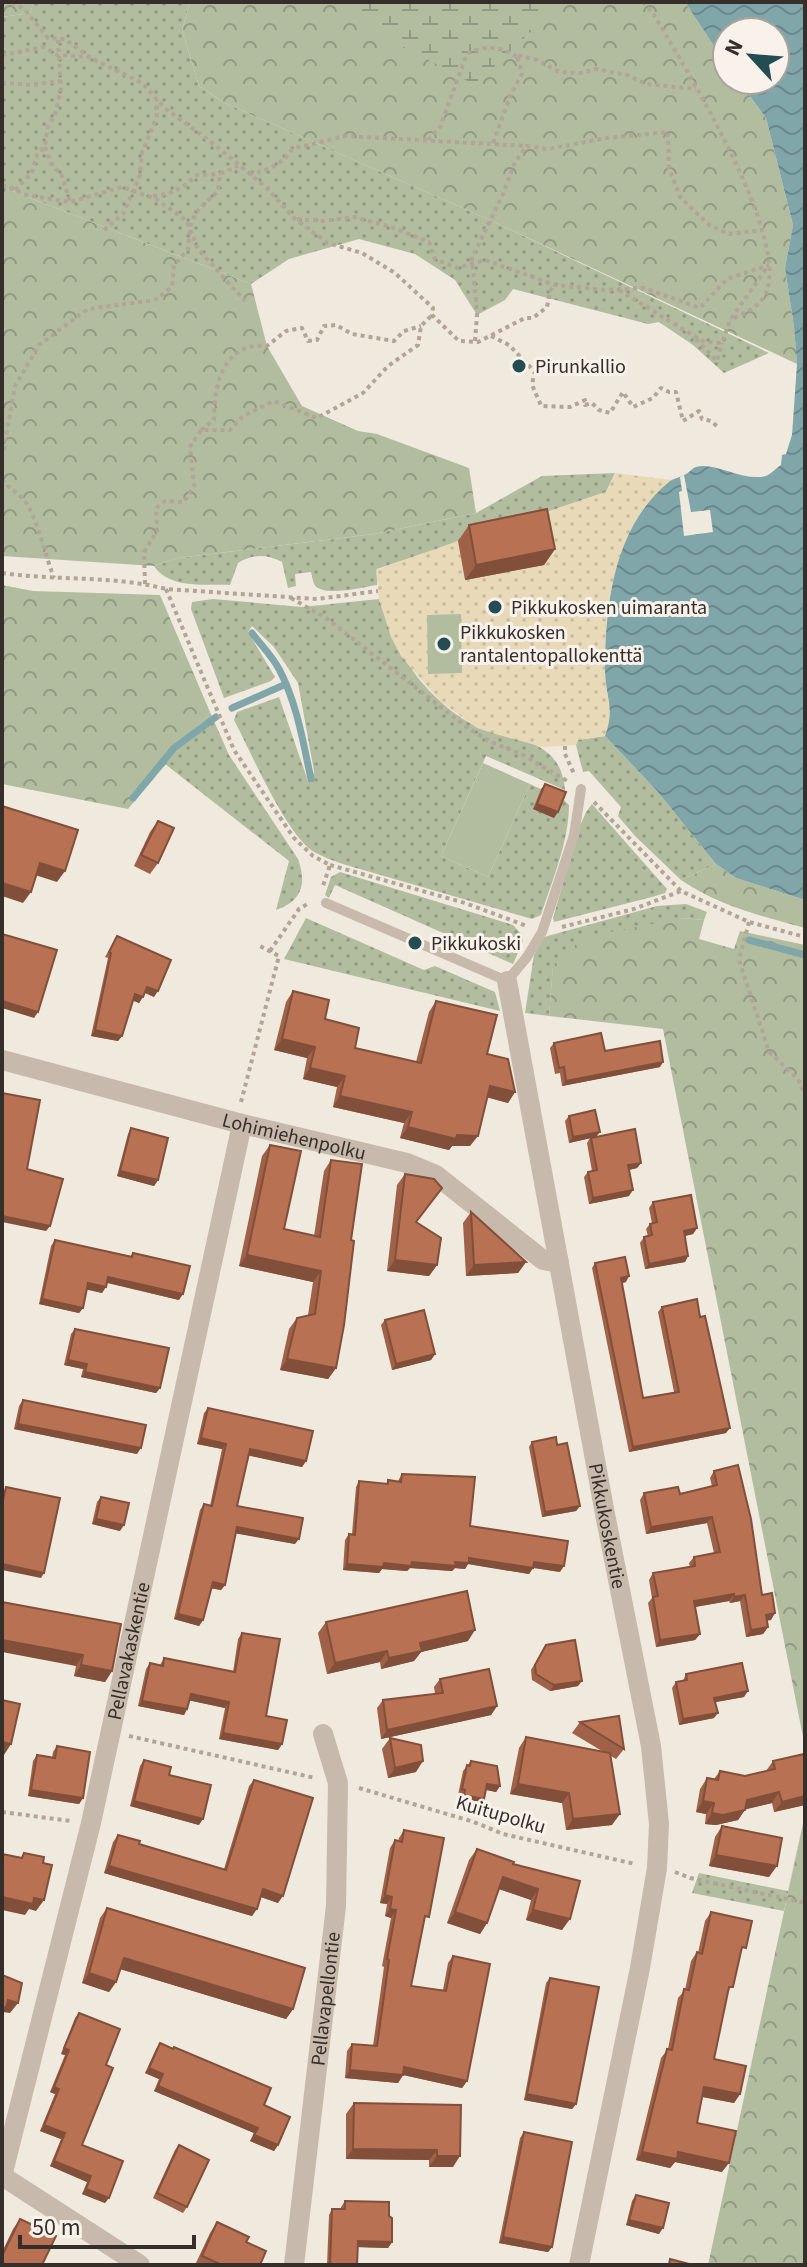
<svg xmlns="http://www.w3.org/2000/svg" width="807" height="2267" viewBox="0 0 807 2267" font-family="'Source Sans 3',sans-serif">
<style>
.green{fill:url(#green-dots)}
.forest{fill:url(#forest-crowns)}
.wetland{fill:url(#wetland-marsh)}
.sand{fill:url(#sand-dots)}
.pitch{fill:#b2bda0}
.water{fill:url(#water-waves)}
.pier{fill:#f0e9de}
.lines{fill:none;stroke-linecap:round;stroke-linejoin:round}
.stream{stroke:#80a6aa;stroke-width:7}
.path{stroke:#b2a496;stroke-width:4;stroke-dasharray:4 4;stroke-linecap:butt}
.lane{stroke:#c7b9ab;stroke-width:10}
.street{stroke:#c7b9ab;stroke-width:20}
.wall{fill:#9f6147}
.shaded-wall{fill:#824f3a}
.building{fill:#b97153;stroke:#824f3a;stroke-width:2}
.poi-dot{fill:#244d53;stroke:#f8f2ea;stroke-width:3}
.labels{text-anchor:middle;stroke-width:6;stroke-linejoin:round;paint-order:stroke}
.poi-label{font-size:20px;fill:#362e2a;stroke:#f8f2ea;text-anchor:start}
.street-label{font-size:20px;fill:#362e2a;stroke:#f8f2ea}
</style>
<defs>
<pattern id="green-dots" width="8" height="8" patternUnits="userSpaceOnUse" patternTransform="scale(2)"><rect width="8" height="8" fill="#b2bda0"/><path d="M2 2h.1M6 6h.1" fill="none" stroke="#929a83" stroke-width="1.8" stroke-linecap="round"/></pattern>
<pattern id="forest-crowns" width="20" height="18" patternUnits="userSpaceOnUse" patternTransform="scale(2)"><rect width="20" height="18" fill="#b2bda0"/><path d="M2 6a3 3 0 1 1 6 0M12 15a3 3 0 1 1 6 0" fill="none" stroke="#929a83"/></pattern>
<pattern id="wetland-marsh" width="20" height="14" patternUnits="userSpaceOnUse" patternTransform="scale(2)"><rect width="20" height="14" fill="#b2bda0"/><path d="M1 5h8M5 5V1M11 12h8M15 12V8" fill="none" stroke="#929a83"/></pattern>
<pattern id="sand-dots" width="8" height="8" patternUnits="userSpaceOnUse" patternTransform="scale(2)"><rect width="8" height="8" fill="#e8dab9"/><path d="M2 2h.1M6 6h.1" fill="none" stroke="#c8bb9f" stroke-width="1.8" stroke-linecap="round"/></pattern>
<pattern id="water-waves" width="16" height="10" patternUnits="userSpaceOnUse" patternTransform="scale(2)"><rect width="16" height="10" fill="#80a6aa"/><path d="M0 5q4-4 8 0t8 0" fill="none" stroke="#6a888b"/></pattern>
</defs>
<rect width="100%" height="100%" fill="#f0e9de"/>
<g class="green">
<path d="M34,2H190L182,30L199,86L225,103L492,221L769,353L724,373L693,345L659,322L648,324L513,289L505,300L477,315L455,280L415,254L359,239L289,259L251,284L2,187V17L30,13Z"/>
<path d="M615,473L606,492L377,569V585C363,587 322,598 314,584C314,584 311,573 311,572L295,574L296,586L288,588L282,562C266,554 253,554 238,563L230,585C205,584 169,589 154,566L178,558L374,534L476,513L542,476Z"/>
<path d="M213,599L302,607L379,599C395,648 414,683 457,715C497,745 560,728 565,790L486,756L441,856L488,877L530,784L541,789L534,809L554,818L562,798L569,805C569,841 552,881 541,915L532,919L346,865C334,861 322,857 311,850C283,828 252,754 234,720L237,712L279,697L308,781L312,783L314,771L298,683L274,647L252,626L248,632L275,677L271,681L224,698L191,609L192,602Z"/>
<path d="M210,712L229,755L298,859C307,884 302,901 276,910L289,861L165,764Z"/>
<path d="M605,736L657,791L716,864L681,880L635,836L618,816L621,807L589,771L583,772L576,745L578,740Z"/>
<path d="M592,804L667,889L665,893L652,897L554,922L553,918L579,828L586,812Z"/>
<path d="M340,872L513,925L522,935L523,942L513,964L335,885L329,898L325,895L331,877Z"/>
<path d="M686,904L707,912L704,920L683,918L553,966L549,1016L525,1013L534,955L544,937L657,906Z"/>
<path d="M306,918L424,970L435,966L495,992L500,1011L284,959Z"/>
<path d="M805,1814L784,1911L692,1893L699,1873L788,1891Z"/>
</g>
<g class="forest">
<path d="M2,2H34L30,13L2,17Z"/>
<path d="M190,2H685L727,66V80H738L766,118L793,225L785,268L794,327L797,364L492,221L225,103L199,86L182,30Z"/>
<path d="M2,187L251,284L267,346L302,406L358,431L377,434L469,468L476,513L374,534L178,558L154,566L2,556Z"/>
<path d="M2,585L33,591L160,595L210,712L128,809L2,784Z"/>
<path d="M716,864L736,878L805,900V928C761,916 719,906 681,880Z"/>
<path d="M683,918L704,920L699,939L734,949L740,931L805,945V1747L663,1029L549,1016L553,965L584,937Z"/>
<path d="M805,1814V2265H708Z"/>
</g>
<path class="wetland" d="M332,2H545L547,16L475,85L382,35Z"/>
<path class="sand" d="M615,473L672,480C615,541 605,589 605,670C605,699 615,708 605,736L578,740L576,745L543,747L499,735L477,728L440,701L401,656L391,637L379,599L376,570L458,541L536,525L544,513L606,492Z"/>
<g class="pitch">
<path d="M461,614L462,673L428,674L427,615Z"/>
<path d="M483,763L530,784L488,877L441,856Z"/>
</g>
<path class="water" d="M685,2H805V900L736,878L716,864L657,791L605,736C615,708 606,699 605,671C605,604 614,526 670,481C675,478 681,477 686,474C690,472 692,468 696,467C713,461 744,482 766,476C771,474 776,468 781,465L782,455L786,454L792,435L797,364L794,327L785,268L793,225L766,118L738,80H775V32H727V66Z"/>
<path class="pier" d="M684,475L691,512L710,510L713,532L684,536L679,492L682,491L680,477Z"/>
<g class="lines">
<g class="stream">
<path d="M252,633C261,645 272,656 279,669C297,703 303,742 311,779"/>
<path d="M232,708L286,684"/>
<path d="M133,798L174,748L216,717"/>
<path d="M749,940L805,955"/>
</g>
<g class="path">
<path d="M12,2L25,10L48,38L65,39L89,57L142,83L166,109L211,142L267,188L295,219L328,243L362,253L395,273L433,308L432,315L459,341L478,342L525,318H533L547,307L550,291L555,285"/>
<path d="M643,2L653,13C683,65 793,240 765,295C758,309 743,313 730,320"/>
<path d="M2,55L44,47L57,55L89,57"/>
<path d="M2,83L32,85L60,81"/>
<path d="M428,140L440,127L467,54C484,45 501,46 517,57"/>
<path d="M493,143L511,94L522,74L517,55L537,60L559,72L581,73L596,69L627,75L647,84L696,89"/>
<path d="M45,147L52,165L62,176L70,202"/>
<path d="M249,174C267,171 282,165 292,149L345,136L527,146"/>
<path d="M2,185L27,195L70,202L122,187L156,199L187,221L198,249L245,301"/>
<path d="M15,190L32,173L37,155L45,146L48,126L55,115L61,89L58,39"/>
<path d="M153,196C172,194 182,189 197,175L220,174"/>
<path d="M297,219L322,221L354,217L391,227L429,242L435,259L457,268L485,260L555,285L605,290L644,288L700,308L727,279L769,265"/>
<path d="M104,230L123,214L140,175L142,153L157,116V100"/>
<path d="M619,290L694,336L705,342L722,343L730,320L768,266"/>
<path d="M491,336L509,345L535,372C529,388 536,391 541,406L570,407L585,400V405L592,403L599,410L610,413L623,392L633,407L653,398L661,388L669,392H676L683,421L699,411L702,419L711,421L718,427"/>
<path d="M696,339L717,361L722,343"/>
<path d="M475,341L477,315L472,258L503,194L515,162L527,146L548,149L607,138L668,132L669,168L680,197L709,225L729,234L763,230"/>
<path d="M201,430L214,420C214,384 223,342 267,346L286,331L302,328L308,341L317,340L324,326L336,325L352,334L394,341L404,331L421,326"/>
<path d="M2,458L15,386L39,345L88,309L155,300L172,287L174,266L188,249L190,228L196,212L218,191L220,174L238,166"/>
<path d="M2,479C9,490 22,494 28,506C40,527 45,555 54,578"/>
<path d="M2,573C57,581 112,575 166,589L317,599L378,591"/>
<path d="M145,584L144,552L157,531L156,508L165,501L184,502L194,486L190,447L201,430H230L243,416L274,401L317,418L363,393L388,366L418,345L421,326L432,315"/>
<path d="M166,589L234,750L294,838L313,856L330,865L323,886"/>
<path d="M291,598L326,618L468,728L491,742L523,755L569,782"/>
<path d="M565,746V754L575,776"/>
<path d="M594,802L681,891L749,922L805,937"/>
<path d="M330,865L465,903L527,926"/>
<path d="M749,922L739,960L769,1052L798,1079L805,1095"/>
<path d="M562,927L634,909L681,891"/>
<path d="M270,951L299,909L309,903"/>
<path d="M241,1102L279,956L260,946"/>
<path d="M129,1736L315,1778"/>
<path d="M359,1788L474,1822L503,1834L635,1864"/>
<path d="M2,1812L71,1821"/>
<path d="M675,1872L690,1878L805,1903"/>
</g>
<path class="lane" d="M326,903L507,981L527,957L542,932L574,835L581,789"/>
<g class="street">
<path id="s1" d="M507,981L605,1514L651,1746L659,1824L657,1868L640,1968L579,2265"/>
<path id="s2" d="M2,1060L242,1124L407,1163L436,1175L543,1260L559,1263"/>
<path id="s3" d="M2,2176L91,1823L242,1124"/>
<path d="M2,2176L140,2265"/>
<path id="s4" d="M294,2265L336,1906L338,1783L323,1734"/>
</g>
</g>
<g class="wall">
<path d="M469,525L555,549L544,565L465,580L458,541Z"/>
<path d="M545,784L554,818L533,809L541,789Z"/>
<path d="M158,821V863L150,874L134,866L150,832Z"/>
<path d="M117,936L154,997L145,993L139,1003L133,1000L122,1036L118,1041L91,1036L108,958L105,957Z"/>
<path d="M293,991L355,1048L416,1062L429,1012L436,1001L487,1054L515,1092L508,1103L487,1097L470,1146H452L449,1150L400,1138L404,1123L333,1107L337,1087L303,1079L307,1058L274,1050L286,1002Z"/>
<path d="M554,1043L605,1051L660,1067L562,1086L560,1073L555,1074L550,1048Z"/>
<path d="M569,1116L596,1137L641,1163L637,1168L629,1170V1196L589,1204L584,1177L588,1172L592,1171L587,1143L590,1138L569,1143L565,1121Z"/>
<path d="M131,1128L158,1180L154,1186L117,1176L128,1134Z"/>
<path d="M270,1145L284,1229L314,1236L324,1171L331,1160L351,1240L336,1368L328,1379L280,1370L289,1329L297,1318L308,1315L313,1282L239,1266L262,1156Z"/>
<path d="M405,1174L416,1222L437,1265L429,1276L387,1271L397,1185Z"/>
<path d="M653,1202L697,1228L693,1234L685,1236L688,1256L685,1262L645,1269L640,1243L644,1237L648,1236L646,1229L650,1224L652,1223L649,1208Z"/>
<path d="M471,1212L526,1262L518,1273L466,1276L463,1223Z"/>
<path d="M55,1240L131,1256L133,1253L179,1300L107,1283L102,1293L87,1289L83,1308L79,1313L39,1304L51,1246Z"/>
<path d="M595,1263L626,1282L622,1283L643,1398L674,1392L658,1312L662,1307L726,1433L629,1452L592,1268Z"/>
<path d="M385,1320L435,1354L431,1360L392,1370L381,1325Z"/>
<path d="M75,1329L160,1388L156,1393L81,1377L83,1369L64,1365L71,1334Z"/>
<path d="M23,1400L137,1454L14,1429L19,1406Z"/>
<path d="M208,1408L306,1461L302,1467L249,1455L237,1506L295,1544L236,1533L225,1585L221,1590L211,1588L203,1620L199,1626L174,1619L200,1510L204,1504L210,1506L222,1449L197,1444L204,1413Z"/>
<path d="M532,1442L580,1506L576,1511L542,1517L529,1447Z"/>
<path d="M714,1471L762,1595L771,1620H767L768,1627L763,1634L746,1637L740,1601L730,1603L729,1601L695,1607L700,1634L695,1640L656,1647L648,1603L652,1598L649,1580L653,1573L690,1567L689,1563L694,1557L714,1553L707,1523L646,1534L640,1500L644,1493L680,1494L712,1486L710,1478Z"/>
<path d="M402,1474L470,1526L560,1572L533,1568L529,1574L468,1564L465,1569L455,1568L452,1571L410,1568L407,1571L382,1569L379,1573L343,1570L345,1540L349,1534H352L356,1487L359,1481L386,1484L388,1480L398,1481Z"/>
<path d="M101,1497L120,1531L92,1524L97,1502Z"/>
<path d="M2,1602L112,1671L105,1682L74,1676L76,1666Z"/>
<path d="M326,1622L468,1641L421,1652L414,1661L381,1669L380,1662L327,1674L318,1633Z"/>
<path d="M242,1633L266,1716L282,1744L278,1750L219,1739L225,1708L189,1700L187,1709L184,1715L138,1706L146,1669L150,1663L160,1665L164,1658L233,1672L238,1639Z"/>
<path d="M546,1645L578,1686L550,1691L532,1680L531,1670Z"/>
<path d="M686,1674L744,1697L715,1702L714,1718L679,1725L672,1688L676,1682L683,1681Z"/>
<path d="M440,1679L497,1706L491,1715L381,1739L377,1708L383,1700L435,1694L434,1687Z"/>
<path d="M580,1722L624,1749L616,1759L611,1756L612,1825L566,1830L562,1803L510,1794L519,1748L526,1737L602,1751L572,1733Z"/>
<path d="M390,1738L416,1772L388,1778L382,1749Z"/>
<path d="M57,1746L83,1798L79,1804L28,1796L33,1761L37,1755L52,1758L53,1752Z"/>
<path d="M144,1760L169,1775L199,1825L130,1806L140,1766Z"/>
<path d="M471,1761L500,1786L496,1792L486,1790L480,1805L460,1800L461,1795H458L463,1771Z"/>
<path d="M773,1761L805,1805L774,1812L772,1803L745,1809L738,1820L716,1825L705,1824L706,1814L696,1812L700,1789L707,1778L714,1779L720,1771L745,1776L766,1771Z"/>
<path d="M254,1780L278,1903L261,1897L252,1916L104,1873L113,1842L118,1835L139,1844L224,1869L249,1786Z"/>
<path d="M722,1826L769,1877L709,1866L715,1837Z"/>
<path d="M404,1830L424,1924L411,1986L443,1990L448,1963L453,1956L467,2081L462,2088L403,2075L398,2083L345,2078L347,2051L352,2044L373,2046L384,1967L382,1966L391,1918L385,1916L387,1904L380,1903L390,1848L395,1840L398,1841L399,1838Z"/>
<path d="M477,1849L513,1864L580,1881L562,1930L526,1920L531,1900L499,1889L487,1923L480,1934L447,1923L469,1860Z"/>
<path d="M107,1908L293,2009L286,2019L120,1969L116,1982L109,1992L82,1983L100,1918Z"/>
<path d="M711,1912L740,1957L727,1996L714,2059L740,2094L734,2103L702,2097L697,2123L722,2172L675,2162L670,2168L636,2160L661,2058L668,2049L678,1998L685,1990L691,1961L697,1952L698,1953L705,1921Z"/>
<path d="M550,1978L576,2104L572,2109L524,2100L546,1983Z"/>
<path d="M79,2013L106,2065L82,2145L105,2203L82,2194L87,2182L50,2166L61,2139L40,2131L55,2094L50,2092L65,2055L61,2054L75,2018Z"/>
<path d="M160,2043L172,2049L174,2047L264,2105L278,2145L274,2151L250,2141L254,2133L154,2091L159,2079L145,2073L156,2049Z"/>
<path d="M354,2103L461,2105L453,2167H429V2160L346,2159V2114Z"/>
<path d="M524,2132L552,2247L548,2252L499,2243L520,2138Z"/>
<path d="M179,2145L187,2207L183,2213L153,2198L175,2150Z"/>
<path d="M636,2195L659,2234L626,2225L632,2201Z"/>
<path d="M345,2201L389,2216L392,2242L388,2248L358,2247L357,2265H327L329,2215L332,2209H341V2207Z"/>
<path d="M20,2219L2,2265V2252L13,2229Z"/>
<path d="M217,2222L246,2242L260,2265H195L210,2233Z"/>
</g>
<g class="shaded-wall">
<path d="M555,549L544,565L465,580L476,565Z"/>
<path d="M537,804L558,812L554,818L533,809Z"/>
<path d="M40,863L65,871L57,882L32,874Z"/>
<path d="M2,883L31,892L23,903L2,896Z"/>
<path d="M147,987L158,991L154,997L144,992Z"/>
<path d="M135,994L143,997L139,1003L131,1000Z"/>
<path d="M2,1001L38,1012L34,1018L2,1008Z"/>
<path d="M95,1030L122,1036L118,1041L91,1036Z"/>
<path d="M282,1039L315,1047L307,1058L274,1050Z"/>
<path d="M663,1062L660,1067L562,1086L566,1081Z"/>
<path d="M310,1068L345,1076L337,1087L303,1079Z"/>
<path d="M490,1086L515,1092L508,1103L482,1096Z"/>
<path d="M340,1096L412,1112L404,1123L333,1107Z"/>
<path d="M408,1127L478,1136L470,1146H452L449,1150L400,1138Z"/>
<path d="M600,1132L596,1137L569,1143L573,1137Z"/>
<path d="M641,1163L637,1168L624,1171L628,1165Z"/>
<path d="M120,1171L158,1180L154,1186L117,1176Z"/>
<path d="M633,1190L629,1196L589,1204L593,1198Z"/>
<path d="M2,1216L50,1226L46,1231L2,1222Z"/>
<path d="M697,1228L693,1234L680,1237L684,1231Z"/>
<path d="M247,1255L321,1271L313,1282L239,1266Z"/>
<path d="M688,1256L685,1262L645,1269L649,1264Z"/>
<path d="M395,1260L437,1265L429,1276L387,1271Z"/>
<path d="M526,1262L518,1273L466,1276L474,1265Z"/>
<path d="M629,1276L626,1282L617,1284L621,1278Z"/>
<path d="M108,1277L183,1294L179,1300L105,1282Z"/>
<path d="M88,1283L106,1287L102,1293L84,1289Z"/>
<path d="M42,1299L83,1308L79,1313L39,1304Z"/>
<path d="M435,1354L431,1360L392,1370L396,1364Z"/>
<path d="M287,1359L336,1368L328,1379L280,1370Z"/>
<path d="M68,1360L87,1364L83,1369L64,1365Z"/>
<path d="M85,1372L160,1388L156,1393L81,1377Z"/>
<path d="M18,1424L141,1448L137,1454L14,1429Z"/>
<path d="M730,1428L726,1433L629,1452L633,1447Z"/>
<path d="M201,1438L226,1444L222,1449L197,1444Z"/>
<path d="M250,1449L306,1461L302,1467L246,1455Z"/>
<path d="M580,1506L576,1511L542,1517L545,1512Z"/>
<path d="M712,1517L707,1523L646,1534L651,1527Z"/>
<path d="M96,1519L124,1525L120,1531L92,1524Z"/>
<path d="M237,1527L299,1539L295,1544L233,1533Z"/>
<path d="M469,1558L533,1568L529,1574L468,1564L465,1569L455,1568L452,1571L410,1568L407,1571L382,1569L379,1573L343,1570L347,1564L455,1562Z"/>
<path d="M534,1562L564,1566L560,1572L530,1567Z"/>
<path d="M2,1564L44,1573L41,1578L2,1570Z"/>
<path d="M213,1582L225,1585L221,1590L209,1588Z"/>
<path d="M734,1594L729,1601L689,1608L694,1601Z"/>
<path d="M745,1595L740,1601L730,1603L734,1597Z"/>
<path d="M775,1613L771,1620L761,1622L766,1615Z"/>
<path d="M178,1614L203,1620L199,1626L174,1619Z"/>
<path d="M768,1627L763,1634L746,1637L751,1630Z"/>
<path d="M475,1630L468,1641L421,1652L414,1661L381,1669L389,1658L420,1643Z"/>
<path d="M700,1634L695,1640L656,1647L660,1640Z"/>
<path d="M2,1640L83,1655L76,1666L2,1652Z"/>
<path d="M387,1651L380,1662L327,1674L335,1663Z"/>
<path d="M81,1665L112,1671L105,1682L74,1676Z"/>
<path d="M582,1681L578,1686L550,1691L554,1685Z"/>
<path d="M748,1691L744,1697L711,1703L714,1698Z"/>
<path d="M191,1694L229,1702L225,1708L187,1700Z"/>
<path d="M142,1701L187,1709L184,1715L138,1706Z"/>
<path d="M497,1706L491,1715L381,1739L387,1730Z"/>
<path d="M718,1713L714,1718L679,1725L683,1719Z"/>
<path d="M223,1733L282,1744L278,1750L219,1739Z"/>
<path d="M2,1742L11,1744L4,1755H2Z"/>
<path d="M423,1761L416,1772L388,1778L395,1768Z"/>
<path d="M487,1784L500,1786L496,1792L483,1789Z"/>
<path d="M518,1784L569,1793L562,1803L510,1794Z"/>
<path d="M31,1790L83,1798L79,1804L28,1796Z"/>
<path d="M779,1792L772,1803L739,1811L747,1800Z"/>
<path d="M464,1795L484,1799L480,1805L460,1800Z"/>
<path d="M805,1796V1805L774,1812L782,1802Z"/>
<path d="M134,1801L203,1819L199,1825L130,1806Z"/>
<path d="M703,1801L714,1803L706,1814L696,1812Z"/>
<path d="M745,1810L738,1820L716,1825L705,1824L712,1813Z"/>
<path d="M620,1814L612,1825L566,1830L573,1819Z"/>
<path d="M716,1855L777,1866L769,1877L709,1866Z"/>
<path d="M109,1866L257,1909L252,1916L104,1873Z"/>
<path d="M503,1877L538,1889L531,1900L496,1888Z"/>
<path d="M263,1889L283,1896L278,1903L258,1896Z"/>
<path d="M385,1895L392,1897L387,1904L380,1903Z"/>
<path d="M2,1897L34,1898L44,1900L36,1911L29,1909L25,1915L2,1910Z"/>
<path d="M390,1909L396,1910L391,1918L385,1916Z"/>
<path d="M533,1910L570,1919L562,1930L526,1920Z"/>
<path d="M455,1912L487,1923L480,1934L447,1923Z"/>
<path d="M124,1958L293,2009L286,2019L117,1968Z"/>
<path d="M89,1973L116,1982L109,1992L82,1983Z"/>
<path d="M8,2000L18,2003L10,2013L3,2012L2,2013V2007Z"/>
<path d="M64,2048L69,2050L65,2055L61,2054Z"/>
<path d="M404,2067L467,2081L462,2088L399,2074Z"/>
<path d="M149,2068L163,2074L159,2079L145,2073Z"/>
<path d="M350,2070L403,2075L398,2083L345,2078Z"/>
<path d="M158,2086L258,2128L254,2133L154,2091Z"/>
<path d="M54,2087L59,2089L55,2094L50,2092Z"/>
<path d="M704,2087L740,2094L734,2103L698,2096Z"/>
<path d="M527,2094L576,2104L572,2109L524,2100Z"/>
<path d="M44,2125L65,2133L61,2139L40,2131Z"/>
<path d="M254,2135L278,2145L274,2151L250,2141Z"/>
<path d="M353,2149L437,2150L429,2160L346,2159Z"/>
<path d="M642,2152H678L729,2163L722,2172L675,2162L670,2168L636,2160Z"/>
<path d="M437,2156H460L453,2167H429Z"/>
<path d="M54,2161L91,2176L87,2182L50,2166Z"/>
<path d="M86,2189L109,2198L105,2203L82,2194Z"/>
<path d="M629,2220L663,2228L659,2234L626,2225Z"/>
<path d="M503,2237L552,2247L548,2252L499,2243Z"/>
<path d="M358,2241L392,2242L388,2248L354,2247Z"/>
</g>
<g class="building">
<path d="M547,509L555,549L476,565L469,525Z"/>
<path d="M545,784L566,792L558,812L537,804Z"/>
<path d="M2,806L78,830L65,871L40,863L31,892L2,883Z"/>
<path d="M158,821L174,828L158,863L141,855Z"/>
<path d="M2,934L57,950L38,1012L2,1001Z"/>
<path d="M117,936L171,960L158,991L147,987L143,997L135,994L122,1036L95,1030L111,953L109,952Z"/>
<path d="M293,991L329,1000L325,1019L359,1028L355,1048L421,1063L436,1001L497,1015L487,1054L508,1059L515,1092L490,1086L478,1136L457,1135L456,1139L408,1127L412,1112L340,1096L345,1076L310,1068L315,1047L282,1039Z"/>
<path d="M601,1033L605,1051L660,1041L663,1062L566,1081L564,1067L559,1068L554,1043Z"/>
<path d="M2,1093L40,1100L27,1169L63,1179L50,1226L2,1216Z"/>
<path d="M595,1110L600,1132L573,1137L569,1116Z"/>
<path d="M131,1128L168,1138L158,1180L120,1171Z"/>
<path d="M635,1129L641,1163L628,1165L633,1190L593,1198L588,1172L597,1170L591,1138Z"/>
<path d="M270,1145L301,1151L284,1229L320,1237L331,1160L362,1164L351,1240L354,1241L344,1325L336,1368L287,1359L297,1318L315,1314L321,1271L247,1255Z"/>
<path d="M405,1174L434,1179L442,1188L416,1222L441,1238L437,1265L395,1260Z"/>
<path d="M691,1195L697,1228L684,1231L688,1256L649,1264L644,1237L652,1235L650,1224L657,1222L653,1202Z"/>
<path d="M471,1212L526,1262L474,1265Z"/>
<path d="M55,1240L132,1257L133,1253L190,1266L183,1294L108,1277L106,1287L88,1283L83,1308L42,1299Z"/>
<path d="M625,1257L629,1276L621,1278L643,1398L679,1392L662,1307L697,1299L700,1317L705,1316L730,1428L633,1447L595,1263Z"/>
<path d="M424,1310L435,1354L396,1364L385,1320Z"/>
<path d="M75,1329L169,1348L160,1388L85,1372L87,1364L68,1360Z"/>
<path d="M23,1400L146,1425L141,1448L18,1424Z"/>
<path d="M208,1408L313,1431L306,1461L250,1449L237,1506L303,1518L299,1539L237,1527L225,1585L213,1582L203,1620L178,1614L204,1504L212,1506L226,1444L201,1438Z"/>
<path d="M556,1437L557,1445L567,1443L580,1506L545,1512L532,1442Z"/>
<path d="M738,1465L751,1519L762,1595L772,1593L775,1613L766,1615L768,1627L751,1630L745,1595L734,1597V1594L694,1601L700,1634L660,1640L653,1597L658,1596L653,1573L695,1566L694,1557L720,1552L712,1517L651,1527L644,1493L678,1487L680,1494L717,1485L714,1471Z"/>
<path d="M402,1474L475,1477L470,1526L568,1541L564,1566L534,1562L533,1568L469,1558V1563L455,1562L456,1566L412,1562L411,1566L384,1563L383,1567L347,1564L349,1534L355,1535L359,1481L388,1484V1480L401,1482Z"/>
<path d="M6,1487L60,1498L44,1573L2,1564V1504Z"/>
<path d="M101,1497L129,1503L124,1525L96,1519Z"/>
<path d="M467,1591L475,1630L420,1643L422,1651L389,1658L387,1651L335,1663L326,1622Z"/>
<path d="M2,1602L121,1624L112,1671L81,1665L83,1655L2,1640Z"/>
<path d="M242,1633L280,1639L266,1716L287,1720L282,1744L223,1733L229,1702L191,1694L187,1709L142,1701L150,1663L163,1666L164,1658L235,1672Z"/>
<path d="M575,1640L582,1681L554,1685L536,1674L535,1665L546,1645Z"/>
<path d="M742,1663L748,1691L714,1698L718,1713L683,1719L676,1682L687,1680L686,1674Z"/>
<path d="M489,1669L497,1706L387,1730L383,1700L443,1693L440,1679Z"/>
<path d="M2,1700L20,1704L11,1744L2,1742Z"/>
<path d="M619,1716L624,1749L580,1722Z"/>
<path d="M526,1737L610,1753L620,1814L573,1819L569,1793L518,1784Z"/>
<path d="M390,1738L421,1745L423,1761L395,1768Z"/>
<path d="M57,1746L90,1752L83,1798L31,1790L37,1755L55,1758Z"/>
<path d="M804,1754L805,1760V1796L782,1802L779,1792L747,1800L745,1810L723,1815L712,1813L714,1803L703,1801L707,1778L718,1780L720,1771L745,1776L775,1769L773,1761Z"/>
<path d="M144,1760L171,1767L169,1775L211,1785L203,1819L134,1801Z"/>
<path d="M471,1761L497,1766L500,1786L487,1784L484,1799L464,1795L465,1790L462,1789L467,1765L470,1766Z"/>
<path d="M254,1780L313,1798L283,1896L263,1889L257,1909L109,1866L118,1835L140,1841L139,1844L226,1870Z"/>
<path d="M722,1826L782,1838L777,1866L716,1855Z"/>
<path d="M404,1830L444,1838L429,1917L425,1916L411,1986L446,1991L453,1956L490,1964L467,2081L404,2067L403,2075L350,2070L352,2044L377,2046L389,1960L387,1959L396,1910L390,1909L392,1897L385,1895L395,1840L402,1842Z"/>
<path d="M477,1849L514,1862L513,1864L580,1881L570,1919L533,1910L538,1889L503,1877L487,1923L455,1912Z"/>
<path d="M24,1853L44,1857L43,1863L52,1865L44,1900L34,1898L33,1904L2,1897V1854L22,1858Z"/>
<path d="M107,1908L305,1968L293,2009L124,1958L116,1982L89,1973Z"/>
<path d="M711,1912L752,1921L746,1948L742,1947L733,1987H729L714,2059L746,2066L740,2094L704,2087L697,2123L736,2131L729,2163L678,2152L677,2159L642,2152L667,2049L672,2050L684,1989L689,1990L697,1952L702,1954Z"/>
<path d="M2,1975L22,1983L18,2003L8,2000L6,2008L2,2007Z"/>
<path d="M550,1978L599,1987L576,2104L527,2094Z"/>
<path d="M79,2013L120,2029L106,2065L113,2068L82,2145L123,2161L109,2198L86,2189L91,2176L54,2161L65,2133L44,2125L59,2089L54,2087L69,2050L64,2048Z"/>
<path d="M160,2043L173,2049L174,2047L271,2088L264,2105L290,2117L278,2145L254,2135L258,2128L158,2086L163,2074L149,2068Z"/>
<path d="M354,2103L461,2105L460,2156H437V2150L353,2149Z"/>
<path d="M524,2132L572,2142L552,2247L503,2237Z"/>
<path d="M179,2145L209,2160L187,2207L157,2193Z"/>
<path d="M636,2195L669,2203L663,2228L629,2220Z"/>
<path d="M345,2201L389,2202V2216L392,2218V2242L358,2241L357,2265H330L332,2209H345Z"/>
<path d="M20,2219L56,2236L42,2265H2V2256Z"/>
<path d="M217,2222L249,2237L246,2242L266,2251L260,2265H222L202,2256Z"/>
<path d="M670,2259L693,2265H669Z"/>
</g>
<g class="poi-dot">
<circle cx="519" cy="366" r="8"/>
<circle cx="495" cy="607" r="8"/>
<circle cx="444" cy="644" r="8"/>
<circle cx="415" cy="943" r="8"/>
</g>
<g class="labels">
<g class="poi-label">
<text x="535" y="373">Pirunkallio</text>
<text x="511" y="614">Pikkukosken uimaranta</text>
<text x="460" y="639">Pikkukosken<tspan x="460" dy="23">rantalentopallokenttä</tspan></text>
<text x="431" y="950">Pikkukoski</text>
</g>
<g class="street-label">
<text dy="7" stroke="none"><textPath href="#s2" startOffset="302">Lohimiehenpolku</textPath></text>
<text dy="7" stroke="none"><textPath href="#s1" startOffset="554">Pikkukoskentie</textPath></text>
<text dy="7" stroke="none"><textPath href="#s3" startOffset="540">Pellavakaskentie</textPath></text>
<text transform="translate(501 1814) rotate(16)" y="7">Kuitupolku</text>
<text dy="7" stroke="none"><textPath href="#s4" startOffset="268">Pellavapellontie</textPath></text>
</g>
</g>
<rect width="807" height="2267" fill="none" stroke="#362e2a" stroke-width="8"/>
<g transform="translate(751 56) rotate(296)"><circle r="38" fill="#f8f2ea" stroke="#aaa49d" stroke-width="2"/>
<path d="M0-6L14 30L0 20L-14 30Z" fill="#244d53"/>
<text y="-12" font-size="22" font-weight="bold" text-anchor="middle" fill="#362e2a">N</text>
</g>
<path d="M20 2235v12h174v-12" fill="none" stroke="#362e2a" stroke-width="4"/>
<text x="32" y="2235" font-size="24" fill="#362e2a" stroke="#f8f2ea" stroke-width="6" paint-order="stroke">50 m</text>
</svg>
